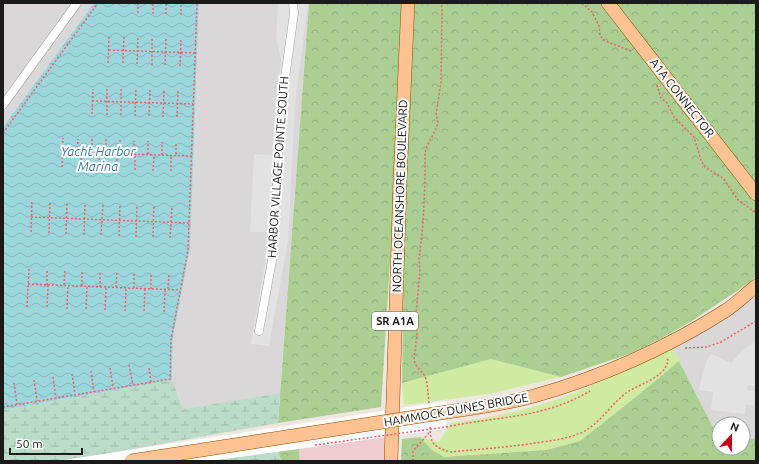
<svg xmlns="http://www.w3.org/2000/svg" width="759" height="464" viewBox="0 0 759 464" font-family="Ubuntu,sans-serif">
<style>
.residential{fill:#d9d7d7}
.commercial{fill:#f0ccd0}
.grass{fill:#cfeba1}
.forest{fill:url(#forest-crowns)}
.wetland{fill:url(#wetland-marsh)}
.parking{fill:#e2e2e2}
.water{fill:url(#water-waves)}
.pier{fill:#fff}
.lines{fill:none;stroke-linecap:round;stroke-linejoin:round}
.minor-casing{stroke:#a1a1a1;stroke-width:9}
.primary-casing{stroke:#914e00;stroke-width:14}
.path{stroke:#ff5e62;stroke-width:1.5;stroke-dasharray:2 2;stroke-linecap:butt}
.minor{stroke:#fff;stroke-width:8}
.primary{stroke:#ffc292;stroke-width:13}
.primary-bridge-casing{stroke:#914e00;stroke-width:14;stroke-linecap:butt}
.path-bridge{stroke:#ff5e62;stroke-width:1.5;stroke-dasharray:2 2;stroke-linecap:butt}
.primary-bridge{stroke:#ffc292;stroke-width:13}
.labels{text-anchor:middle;stroke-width:4;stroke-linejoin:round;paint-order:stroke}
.shield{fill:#fff;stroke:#5f5f5f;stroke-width:1}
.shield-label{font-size:11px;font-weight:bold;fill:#1a1a1a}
.street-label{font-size:12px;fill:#1a1a1a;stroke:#fff}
.water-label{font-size:13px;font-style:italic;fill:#3f7a9d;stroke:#fff}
</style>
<defs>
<pattern id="forest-crowns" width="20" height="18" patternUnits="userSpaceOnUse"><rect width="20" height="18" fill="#abcf91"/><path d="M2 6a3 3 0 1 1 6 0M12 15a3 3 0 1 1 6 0" fill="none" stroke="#93b17c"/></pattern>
<pattern id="wetland-marsh" width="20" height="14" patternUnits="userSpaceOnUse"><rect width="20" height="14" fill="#bbdcc8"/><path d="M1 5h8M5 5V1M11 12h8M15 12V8" fill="none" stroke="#a0bcab"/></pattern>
<pattern id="water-waves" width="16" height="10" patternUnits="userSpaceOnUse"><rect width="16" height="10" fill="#9cd7de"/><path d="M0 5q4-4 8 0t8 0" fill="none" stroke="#86b8be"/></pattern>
</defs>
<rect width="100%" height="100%" fill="#ede7df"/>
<g class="residential">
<path d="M3,3H94L3,127Z"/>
<path d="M199,3H309L280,393L183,409L172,380L173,338L190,249Z"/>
<path d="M756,294V438L743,441V424H719V439L672,347Z"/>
</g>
<path class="commercial" d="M387,427L386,461H300L298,440Z"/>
<g class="grass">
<path d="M672,347L679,361L637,397L580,441L546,450L444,457L432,450L420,437L439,442L451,423C491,418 532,409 569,395C604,381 638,363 672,347Z"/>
<path d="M491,359L561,377L489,394L404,405L402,383Z"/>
</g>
<g class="forest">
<path d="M309,3H403L395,181L381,407L278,423Z"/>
<path d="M413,3H600L607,9L756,203V277L740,289L690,322L662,338L632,353L561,377L491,359L402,383L405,180Z"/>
<path d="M616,3H756V185Z"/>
<path d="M679,361L719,439V448H743V441L756,438V461H401L402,439L420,437L432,450L444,457L546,450L580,441L636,397Z"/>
<path d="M298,440L300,461H281L276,444Z"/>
</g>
<g class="wetland">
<path d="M172,380L183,409L280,393L278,423L66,461H3V410Z"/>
<path d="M276,444L281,461H170Z"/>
</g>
<g class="parking">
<path d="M278,3H308L295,104L288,241L269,346L251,344L270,232H250L254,154L272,155L276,99L281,60L276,37Z"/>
<path d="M756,342V383L755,386L748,385L747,390L755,391L754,405H746L745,414L711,410L713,392L699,390L702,375L707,360L711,354L731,363L743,349Z"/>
</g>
<path class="water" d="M94,3H199L190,249L173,338L172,380L3,410V127Z"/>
<path class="pier" d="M447,401L446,429L209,461H58Z"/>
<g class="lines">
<g class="minor-casing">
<g id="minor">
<path d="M3,105L77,3"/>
<path d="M259,331L273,255L281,107L294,13L293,3"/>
</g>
</g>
<g class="primary-casing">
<g id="primary">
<path d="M608,3L756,194"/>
<path d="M447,412C476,408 505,404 534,396C599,378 667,348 725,311C736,304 746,294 756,286"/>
<path d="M391,461L400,181L408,3"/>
</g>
</g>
<g class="path">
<path d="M582,3L592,12L599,26L600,36L605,41L631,51"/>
<path d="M138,13V3"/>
<path d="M153,14V3"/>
<path d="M166,14V3"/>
<path d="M181,15V3"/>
<path d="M109,50L195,53"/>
<path d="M108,63L109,37"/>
<path d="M123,63L124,37"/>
<path d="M137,64L138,37"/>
<path d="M152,65V39"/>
<path d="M165,65L166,39"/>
<path d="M180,66L181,40"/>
<path d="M657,85L661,98L667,103L674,117L694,137L701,160L705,167L723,178L738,200L756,213"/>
<path d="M92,101L193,104"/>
<path d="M92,114L93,89"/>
<path d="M107,115V89"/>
<path d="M121,115V89"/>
<path d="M135,116L136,89"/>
<path d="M149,116L150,90"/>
<path d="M163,117L164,90"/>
<path d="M177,117L178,91"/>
<path d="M3,133L98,3"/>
<path d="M62,152L191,156"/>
<path d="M77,152L78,139"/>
<path d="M92,153V139"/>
<path d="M106,153V139"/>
<path d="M120,154V140"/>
<path d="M134,154V141"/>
<path d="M148,154V141"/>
<path d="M176,154V142"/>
<path d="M162,155V142"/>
<path d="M62,167L63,138"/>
<path d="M81,168V152"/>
<path d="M99,168V153"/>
<path d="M117,169V153"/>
<path d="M135,170V154"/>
<path d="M153,171L154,155"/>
<path d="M171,171V155"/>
<path d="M31,217L189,223"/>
<path d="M31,232L32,201"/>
<path d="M49,233L50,202"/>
<path d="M66,234L67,202"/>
<path d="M84,235L85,203"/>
<path d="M101,235L103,204"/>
<path d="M119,236L120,204"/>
<path d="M136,237L137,205"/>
<path d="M153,237L154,205"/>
<path d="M170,238L172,207"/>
<path d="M28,284L180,290"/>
<path d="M47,285V269"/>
<path d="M64,285L65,270"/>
<path d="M82,286V270"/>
<path d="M100,287V271"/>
<path d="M116,287L117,272"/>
<path d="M134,288V273"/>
<path d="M151,289V273"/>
<path d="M168,289L169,274"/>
<path d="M27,307L29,269"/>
<path d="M47,307L48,285"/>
<path d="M67,309L68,286"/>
<path d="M86,309L87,287"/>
<path d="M105,310L106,288"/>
<path d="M125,311L126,289"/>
<path d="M144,311L145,289"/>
<path d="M164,312L165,290"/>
<path d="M685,348L707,347L721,342L756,321"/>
<path d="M129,365L133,385"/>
<path d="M110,368L113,387"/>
<path d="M149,368L151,382"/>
<path d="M91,371L94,392"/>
<path d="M72,374L75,394"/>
<path d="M53,377L56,398"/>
<path d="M34,380L37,401"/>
<path d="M14,383L17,404"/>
<path d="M429,403L427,383L425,376L415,364L414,358L417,335L416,314L420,270L419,259L423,225L425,179V153L427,146L436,129L438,122L436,115L441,82L442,8L440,3"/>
<path d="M3,407L170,379L171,339L188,250L197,3"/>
<path d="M430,427C430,444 434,447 450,452C481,449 511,447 542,442C556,440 570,438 583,432C602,422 612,402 629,391C642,383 666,377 668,360L665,358"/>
<path d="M446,427C497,416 543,419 590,391"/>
<path d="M413,461V451L429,433"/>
</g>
<use href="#minor" class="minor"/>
<use href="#primary" class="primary"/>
<g class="primary-bridge-casing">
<path id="primary-bridge" d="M131,461L447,412"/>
</g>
<path class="path-bridge" d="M315,445L446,427"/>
<use href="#primary-bridge" class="primary-bridge"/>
</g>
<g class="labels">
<rect class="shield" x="372" y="312" width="46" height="18" rx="3"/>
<g class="shield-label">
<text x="395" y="325">SR A1A</text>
</g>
<g class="street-label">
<text transform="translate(682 98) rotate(52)" y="4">A1A CONNECTOR</text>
<text transform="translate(278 167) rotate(-86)" y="4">HARBOR VILLAGE POINTE SOUTH</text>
<text transform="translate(400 196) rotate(-88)" y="4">NORTH OCEANSHORE BOULEVARD</text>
<text transform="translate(456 410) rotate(-10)" y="4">HAMMOCK DUNES BRIDGE</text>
</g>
<g class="water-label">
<text x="98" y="156">Yacht Harbor<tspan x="98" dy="15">Marina</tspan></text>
</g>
</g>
<rect width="759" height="464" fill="none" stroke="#1a1a1a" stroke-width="8"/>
<g transform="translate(731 436) rotate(22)"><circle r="19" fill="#ffffff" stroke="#a3a3a3"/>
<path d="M0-3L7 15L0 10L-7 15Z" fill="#c50019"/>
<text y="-6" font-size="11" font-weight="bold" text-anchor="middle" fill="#1a1a1a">N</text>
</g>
<path d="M10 448v6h72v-6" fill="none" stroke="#1a1a1a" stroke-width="2"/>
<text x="16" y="448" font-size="12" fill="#1a1a1a" stroke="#ffffff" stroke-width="3" paint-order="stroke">50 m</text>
</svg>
